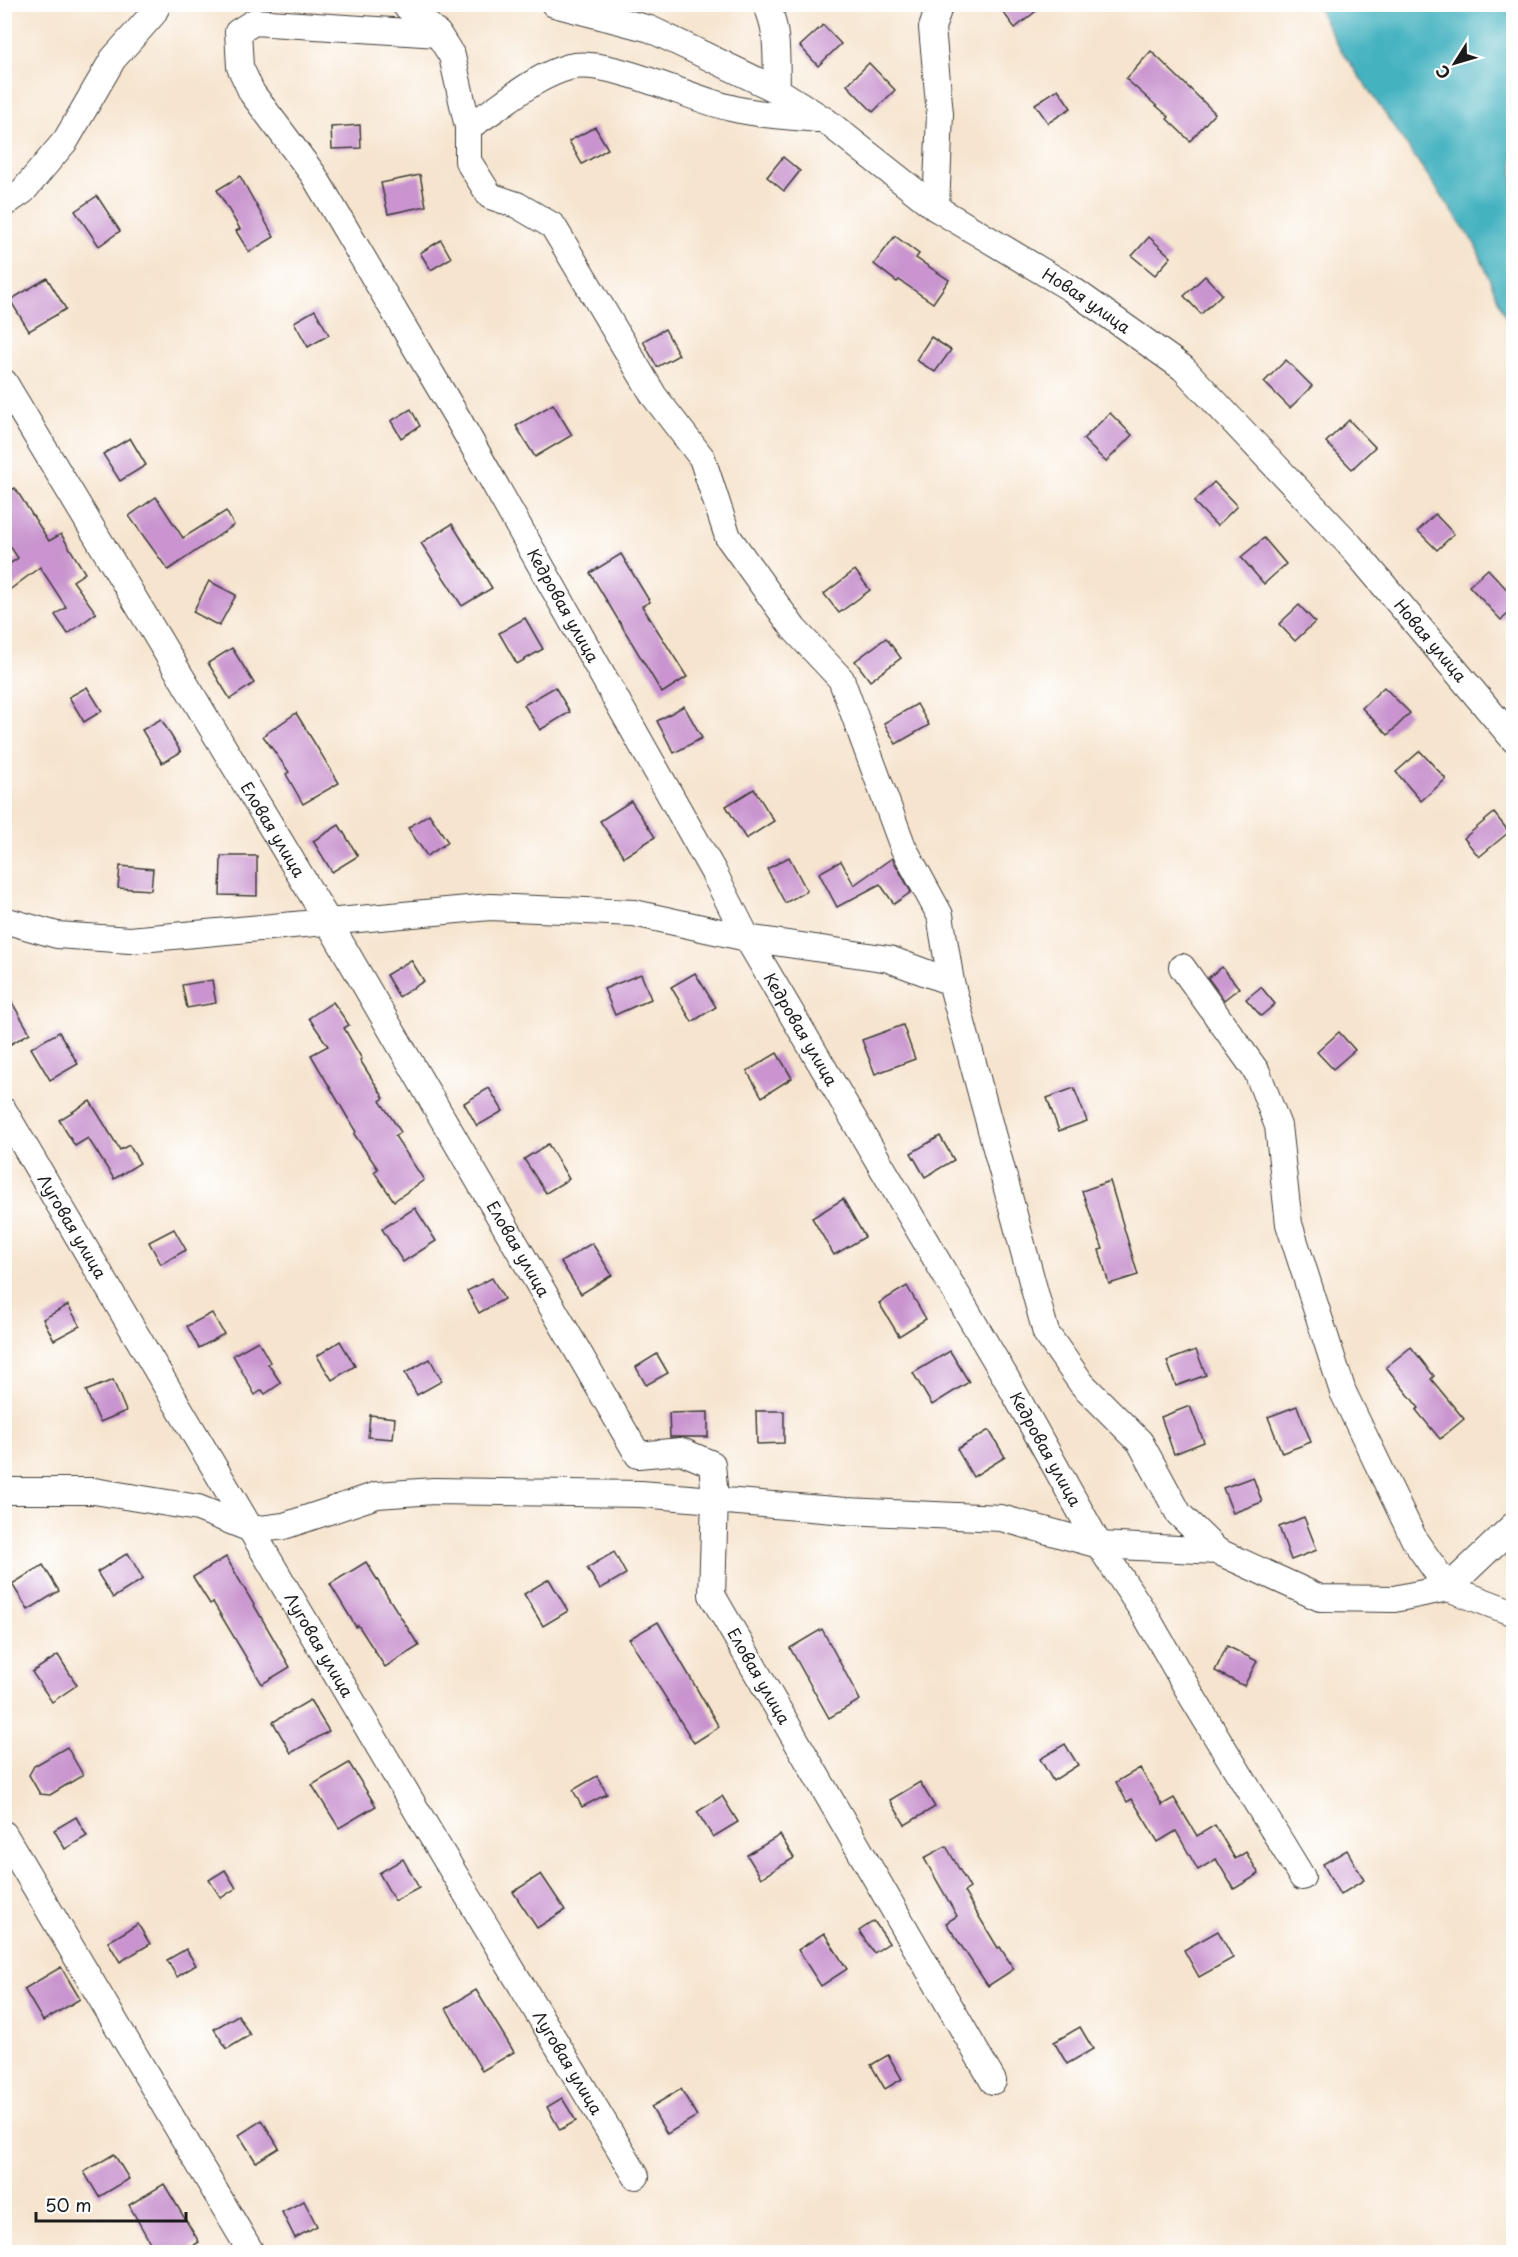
<svg xmlns="http://www.w3.org/2000/svg" width="1518" height="2257" viewBox="0 0 1518 2257" font-family="'Playpen Sans',sans-serif">
<style>
.water{fill:#44b2c0;stroke:#30676e;stroke-width:1.5}
.building{fill:#c994cf}
.lines{fill:none;stroke-linecap:round;stroke-linejoin:round}
.minor-casing{stroke:#3d3a37;stroke-width:28}
.minor{stroke:#fff;stroke-width:26}
.labels{text-anchor:middle;stroke-width:5;stroke-linejoin:round;paint-order:stroke}
.street-label{font-size:16px;fill:#1c1c1c;stroke:#fff}
</style>
<rect width="100%" height="100%" fill="#fff"/>
<filter id="ink" filterUnits="userSpaceOnUse"><feTurbulence type="fractalNoise" baseFrequency=".0167" numOctaves="2"/><feDisplacementMap in="SourceGraphic" scale="12" xChannelSelector="R" yChannelSelector="G"/><feConvolveMatrix kernelMatrix="1 2 1 2 8 2 1 2 1" color-interpolation-filters="sRGB"/></filter>
<filter id="wash" filterUnits="userSpaceOnUse"><feTurbulence type="fractalNoise" baseFrequency=".008" numOctaves="4" result="noise"/><feDisplacementMap in="SourceGraphic" scale="24" xChannelSelector="R" yChannelSelector="G"/><feGaussianBlur stdDeviation="1.35" result="paint"/><feColorMatrix in="noise" values="0 0 0 0 0 0 0 0 0 0 0 0 0 0 0 0 0 1.4 0 .05"/><feComposite in="paint" operator="in"/></filter>
<g filter="url(#wash)">
<rect width="100%" height="100%" fill="#f6e4ce"/>
<path class="water" d="M1316,5H1513V329L1508,323L1475,244L1339,47Z"/>
<g id="blocks">
<g class="building">
<path d="M997,4H1045L1015,28Z"/>
<path d="M823,25L841,44L818,66L800,46Z"/>
<path d="M1151,51L1215,113L1190,141L1167,119L1169,117L1126,79Z"/>
<path d="M869,63L895,90L873,112L847,85Z"/>
<path d="M1058,89L1071,108L1048,123L1035,104Z"/>
<path d="M360,125L361,148L332,149L331,127Z"/>
<path d="M595,127L608,149L582,164L569,141Z"/>
<path d="M783,157L800,171L784,191L767,177Z"/>
<path d="M420,175L426,206L388,214L381,183Z"/>
<path d="M240,176L274,237L249,252L236,231L240,229L217,190Z"/>
<path d="M97,196L120,231L99,246L75,211Z"/>
<path d="M895,236L919,254L916,258L949,280L933,303L899,280L897,282L874,264Z"/>
<path d="M1149,237L1171,257L1155,275L1132,256Z"/>
<path d="M441,240L451,258L431,270L420,253Z"/>
<path d="M1205,276L1222,294L1201,314L1184,296Z"/>
<path d="M47,278L66,309L29,331L10,300Z"/>
<path d="M315,310L329,335L308,347L294,322Z"/>
<path d="M665,329L679,355L657,367L643,341Z"/>
<path d="M931,337L951,350L935,372L916,360Z"/>
<path d="M1286,360L1312,386L1290,408L1264,382Z"/>
<path d="M553,404L572,435L535,457L516,426Z"/>
<path d="M411,409L420,426L401,438L391,421Z"/>
<path d="M1110,413L1132,435L1106,462L1083,439Z"/>
<path d="M1349,420L1375,447L1352,469L1326,442Z"/>
<path d="M130,438L146,465L120,481L103,454Z"/>
<path d="M1214,482L1237,506L1217,526L1194,502Z"/>
<path d="M15,488L49,541L61,534L85,573L73,581L96,613L68,634L55,615L66,607L40,567L4,594V568L18,558L4,537V495Z"/>
<path d="M156,497L183,538L226,511L234,525L168,570L129,516Z"/>
<path d="M1435,514L1454,534L1437,550L1418,531Z"/>
<path d="M452,524L492,588L462,606L421,543Z"/>
<path d="M1264,538L1286,564L1264,584L1241,557Z"/>
<path d="M621,554L650,602L642,606L687,677L662,693L590,573Z"/>
<path d="M1488,569L1514,597V609L1501,620L1469,586Z"/>
<path d="M855,570L870,590L839,613L824,594Z"/>
<path d="M209,581L236,595L219,626L193,612Z"/>
<path d="M1299,605L1315,622L1295,641L1279,624Z"/>
<path d="M525,618L543,649L517,664L499,633Z"/>
<path d="M886,638L901,658L870,681L855,661Z"/>
<path d="M232,648L254,683L230,699L208,663Z"/>
<path d="M87,687L102,711L84,722L69,697Z"/>
<path d="M555,687L570,712L540,730L524,705Z"/>
<path d="M1384,687L1410,713L1388,735L1362,708Z"/>
<path d="M917,704L929,725L896,744L884,723Z"/>
<path d="M684,706L702,738L674,753L657,721Z"/>
<path d="M296,713L339,783L303,804L286,774L289,772L263,736Z"/>
<path d="M161,719L181,752L162,763L142,730Z"/>
<path d="M1420,751L1446,779L1421,801L1396,772Z"/>
<path d="M754,789L774,821L746,839L726,806Z"/>
<path d="M631,801L655,837L624,857L600,821Z"/>
<path d="M1494,813L1509,832L1479,857L1464,838Z"/>
<path d="M429,814L448,842L427,856L408,828Z"/>
<path d="M339,825L358,856L332,872L313,841Z"/>
<path d="M221,856H257V896L220,895Z"/>
<path d="M789,857L807,891L785,903L767,869Z"/>
<path d="M892,858L911,892L894,904L880,884L837,907L819,873L841,861L854,885Z"/>
<path d="M120,866L153,869L151,890L118,888Z"/>
<path d="M411,960L424,981L399,997L386,975Z"/>
<path d="M1222,967L1239,988L1224,1000L1208,978Z"/>
<path d="M695,973L716,1007L692,1022L671,987Z"/>
<path d="M641,974L651,999L615,1015L604,989Z"/>
<path d="M212,980L216,1003L187,1008L182,985Z"/>
<path d="M1261,987L1275,1004L1261,1016L1246,999Z"/>
<path d="M4,989L30,1033L4,1048Z"/>
<path d="M333,1002L349,1025L344,1028L362,1059L360,1060L384,1098L380,1101L401,1132L395,1136L424,1180L394,1201L374,1172L378,1169L354,1134L356,1132L311,1055L328,1046L309,1018Z"/>
<path d="M903,1025L915,1059L875,1074L862,1040Z"/>
<path d="M59,1032L78,1064L50,1080L31,1048Z"/>
<path d="M1339,1032L1355,1050L1333,1069L1317,1052Z"/>
<path d="M777,1053L792,1078L762,1097L747,1071Z"/>
<path d="M489,1088L503,1111L477,1126L464,1103Z"/>
<path d="M1074,1088L1087,1121L1059,1131L1047,1098Z"/>
<path d="M90,1101L120,1150L129,1145L140,1163L114,1179L88,1138L75,1146L59,1120Z"/>
<path d="M940,1136L954,1160L925,1177L911,1153Z"/>
<path d="M548,1144L569,1179L546,1193L524,1159Z"/>
<path d="M1110,1181L1138,1275L1109,1284L1099,1250L1103,1249L1082,1191Z"/>
<path d="M843,1199L865,1237L834,1255L812,1218Z"/>
<path d="M415,1208L436,1241L403,1262L382,1229Z"/>
<path d="M174,1229L186,1250L161,1264L149,1242Z"/>
<path d="M592,1243L612,1275L581,1294L561,1262Z"/>
<path d="M492,1278L504,1299L479,1313L467,1291Z"/>
<path d="M907,1286L926,1319L899,1336L879,1303Z"/>
<path d="M68,1305L80,1326L54,1340L43,1319Z"/>
<path d="M212,1313L224,1334L199,1348L187,1326Z"/>
<path d="M258,1341L270,1362L268,1364L281,1383L265,1394L262,1390L255,1395L233,1355Z"/>
<path d="M340,1341L355,1366L332,1380L317,1356Z"/>
<path d="M1411,1347L1434,1376L1431,1379L1464,1419L1440,1439L1416,1410L1419,1408L1386,1367Z"/>
<path d="M1196,1350L1206,1375L1176,1386L1167,1361Z"/>
<path d="M950,1351L969,1382L932,1405L913,1373Z"/>
<path d="M657,1354L668,1373L646,1385L636,1367Z"/>
<path d="M430,1359L442,1381L417,1395L405,1373Z"/>
<path d="M113,1380L126,1411L100,1422L86,1391Z"/>
<path d="M1190,1406L1204,1442L1174,1454L1161,1417Z"/>
<path d="M1297,1406L1311,1442L1282,1453L1268,1417Z"/>
<path d="M756,1411H784V1443L757,1444Z"/>
<path d="M708,1412V1437H670L669,1413Z"/>
<path d="M370,1415L395,1418L393,1439L368,1437Z"/>
<path d="M989,1430L1005,1457L973,1477L957,1449Z"/>
<path d="M1253,1477L1262,1502L1233,1513L1223,1488Z"/>
<path d="M1304,1517L1317,1550L1291,1560L1279,1527Z"/>
<path d="M614,1552L626,1574L600,1589L587,1568Z"/>
<path d="M128,1553L143,1579L113,1598L97,1572Z"/>
<path d="M226,1557L290,1667L262,1684L213,1602L210,1604L193,1577Z"/>
<path d="M366,1562L419,1646L385,1667L358,1625L356,1627L330,1584Z"/>
<path d="M43,1565L59,1591L28,1610L12,1584Z"/>
<path d="M549,1579L568,1611L543,1626L524,1594Z"/>
<path d="M658,1622L719,1727L694,1743L629,1639Z"/>
<path d="M822,1629L860,1700L829,1718L790,1648Z"/>
<path d="M1227,1646L1257,1661L1244,1686L1215,1671Z"/>
<path d="M58,1655L77,1685L52,1702L32,1672Z"/>
<path d="M310,1700L329,1731L291,1753L273,1722Z"/>
<path d="M1065,1744L1078,1765L1053,1781L1040,1759Z"/>
<path d="M67,1747L83,1775L50,1795L40,1794L29,1775L34,1766Z"/>
<path d="M349,1763L376,1806L339,1828L312,1785Z"/>
<path d="M1140,1768L1162,1805L1174,1798L1197,1836L1215,1825L1235,1859L1246,1852L1259,1874L1234,1889L1216,1859L1198,1870L1176,1831L1158,1842L1132,1799L1127,1802L1116,1782Z"/>
<path d="M597,1776L607,1794L582,1807L573,1790Z"/>
<path d="M920,1782L935,1807L905,1825L890,1800Z"/>
<path d="M722,1796L738,1822L713,1837L697,1812Z"/>
<path d="M76,1817L87,1836L65,1849L54,1830Z"/>
<path d="M780,1835L794,1858L761,1878L747,1855Z"/>
<path d="M946,1846L970,1888L964,1892L998,1948L1000,1947L1014,1969L988,1986L946,1923L957,1916L924,1858Z"/>
<path d="M1347,1850L1364,1880L1340,1895L1323,1864Z"/>
<path d="M403,1859L419,1888L395,1901L379,1873Z"/>
<path d="M225,1870L236,1888L221,1898L209,1880Z"/>
<path d="M541,1874L565,1910L537,1928L513,1892Z"/>
<path d="M874,1921L889,1943L874,1953L859,1931Z"/>
<path d="M138,1924L150,1944L120,1962L108,1942Z"/>
<path d="M1218,1931L1233,1958L1199,1977L1184,1950Z"/>
<path d="M824,1933L847,1969L821,1986L798,1950Z"/>
<path d="M186,1949L196,1965L177,1977L167,1960Z"/>
<path d="M61,1967L80,1999L43,2021L24,1989Z"/>
<path d="M476,1990L514,2052L482,2071L446,2008Z"/>
<path d="M238,2015L250,2035L227,2049L214,2029Z"/>
<path d="M1080,2027L1093,2049L1067,2064L1054,2042Z"/>
<path d="M888,2055L902,2079L885,2089L871,2065Z"/>
<path d="M681,2089L697,2116L667,2134L651,2107Z"/>
<path d="M562,2098L576,2121L560,2130L547,2107Z"/>
<path d="M262,2120L279,2148L256,2162L239,2135Z"/>
<path d="M114,2154L129,2179L99,2197L84,2172Z"/>
<path d="M164,2184L199,2242L182,2253H156L129,2205Z"/>
<path d="M304,2201L317,2226L295,2238L282,2212Z"/>
</g>
</g>
</g>
<g filter="url(#ink)">
<use href="#blocks" fill-opacity="0" stroke="#3d3a37" stroke-width="1.5"/>
<g class="lines">
<g class="minor-casing">
<g id="minor">
<path d="M404,4L438,34L452,56L468,127V161L490,196L517,205L553,226L654,396L702,458L728,537L794,629L841,679L903,847L940,915L951,982"/>
<path id="s1" d="M554,4L650,29L777,90L826,121L936,208L1070,288L1183,368L1349,544L1514,740"/>
<path d="M766,4C779,29 776,63 777,90"/>
<path id="s2" d="M438,34L254,22L238,32L240,67L252,93L313,174L458,419L713,871L747,938L1006,1378L1099,1545L1146,1616L1194,1700L1302,1877"/>
<path d="M468,127C502,107 530,78 569,67C607,57 690,99 731,108C758,115 788,116 817,119"/>
<path d="M4,204L23,191L66,140L113,59L153,14L158,4"/>
<path d="M936,208L940,114L932,28L940,4"/>
<path id="s3" d="M4,382L329,923L638,1455L681,1451L712,1464L715,1498L712,1595L993,2081"/>
<path d="M4,920L57,935L130,940L490,907L634,913L747,938L889,959L951,982L1046,1333L1082,1384L1140,1442L1179,1514L1217,1551L1320,1598L1394,1599L1448,1588L1514,1613"/>
<path d="M1182,967L1257,1072L1278,1126L1289,1224L1343,1392L1415,1541L1448,1588L1514,1525"/>
<path id="s4" d="M4,1111L434,1840L636,2176"/>
<path d="M4,1491H94L198,1508L253,1530L284,1526L377,1495L434,1491L641,1494L846,1511L1001,1518L1099,1545L1217,1551"/>
<path d="M4,1834L251,2252"/>
</g>
</g>
<use href="#minor" class="minor"/>
</g>
</g>
<g class="labels">
<g class="street-label">
<text dy="6" stroke="none"><textPath href="#s1" startOffset="615">Новая улица</textPath></text>
<text dy="6" stroke="none"><textPath href="#s2" startOffset="867">Кедровая улица</textPath></text>
<text dy="6" stroke="none"><textPath href="#s1" startOffset="1101">Новая улица</textPath></text>
<text dy="6" stroke="none"><textPath href="#s3" startOffset="522">Еловая улица</textPath></text>
<text dy="6" stroke="none"><textPath href="#s2" startOffset="1353">Кедровая улица</textPath></text>
<text dy="6" stroke="none"><textPath href="#s4" startOffset="134">Луговая улица</textPath></text>
<text dy="6" stroke="none"><textPath href="#s3" startOffset="1008">Еловая улица</textPath></text>
<text dy="6" stroke="none"><textPath href="#s2" startOffset="1839">Кедровая улица</textPath></text>
<text dy="6" stroke="none"><textPath href="#s4" startOffset="620">Луговая улица</textPath></text>
<text dy="6" stroke="none"><textPath href="#s3" startOffset="1548">Еловая улица</textPath></text>
<text dy="6" stroke="none"><textPath href="#s4" startOffset="1106">Луговая улица</textPath></text>
</g>
</g>
<rect width="1518" height="2257" fill="none" stroke="#fff" stroke-width="24"/>
<g transform="translate(1455 63) rotate(233)" stroke="#ffffff" stroke-width="4.5" paint-order="stroke">
<path d="M0-4.5L10 22L0 15L-10 22Z" fill="#1c1c1c"/>
<text y="-9" font-size="16" font-weight="bold" text-anchor="middle" fill="#1c1c1c">С</text>
</g>
<path d="M36 2212v9h150v-9" fill="none" stroke="#1c1c1c" stroke-width="3"/>
<text x="45" y="2212" font-size="18" fill="#1c1c1c" stroke="#ffffff" stroke-width="4.5" paint-order="stroke">50 m</text>
</svg>
